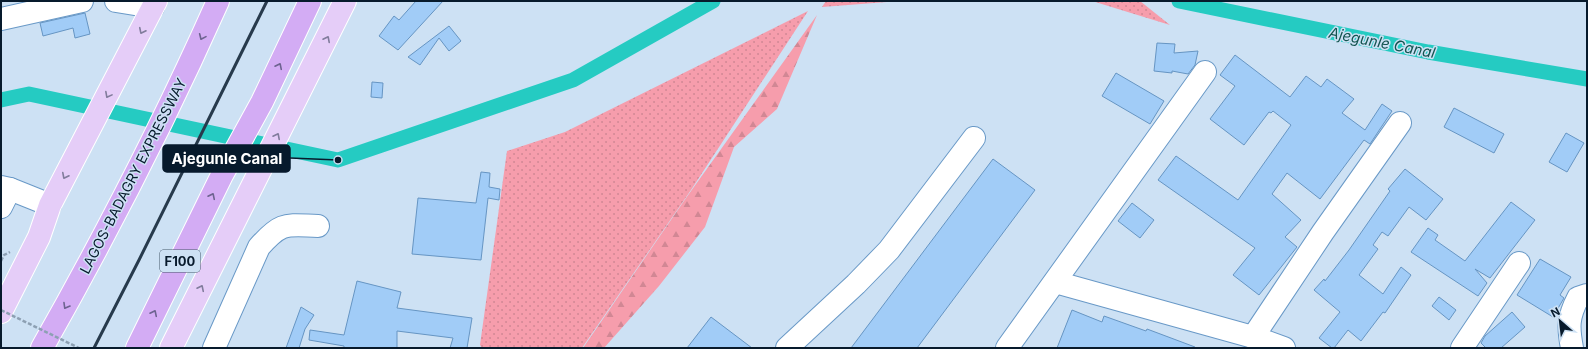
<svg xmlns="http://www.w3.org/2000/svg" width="1588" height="349" viewBox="0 0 1588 349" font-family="Inter,sans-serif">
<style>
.grass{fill:url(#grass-dots)}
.forest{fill:url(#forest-firs)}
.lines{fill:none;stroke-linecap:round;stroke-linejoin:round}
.canal{stroke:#25cbc2;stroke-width:15}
.building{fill:#a1ccf7;stroke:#6695c3}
.minor-casing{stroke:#6999c7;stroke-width:24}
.major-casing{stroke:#fff;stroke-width:24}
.highway-casing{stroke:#fff;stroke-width:24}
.path{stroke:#8da0b3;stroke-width:2.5;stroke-dasharray:4 2;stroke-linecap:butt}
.minor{stroke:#fff;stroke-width:22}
.major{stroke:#e5cdf8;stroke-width:22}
.highway{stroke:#d3acf4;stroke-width:22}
.rail{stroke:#273a4c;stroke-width:3}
.path-bridge{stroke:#8da0b3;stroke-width:2.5;stroke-dasharray:4 2;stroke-linecap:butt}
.oneway{stroke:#817c9c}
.oneway2{stroke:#6d6390}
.labels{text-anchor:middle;stroke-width:3;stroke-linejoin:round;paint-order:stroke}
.shield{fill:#cde1f4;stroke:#425668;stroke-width:1}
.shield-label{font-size:13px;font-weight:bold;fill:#071a2c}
.street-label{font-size:14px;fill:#071a2c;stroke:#cde1f4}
.water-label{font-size:15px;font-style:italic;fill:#145450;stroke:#cde1f4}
.leader{fill:none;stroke:#071a2c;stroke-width:1.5}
.callout-dot{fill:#071a2c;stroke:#cde1f4;stroke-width:1.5}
.callout{fill:#071a2c;stroke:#071a2c;stroke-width:1.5}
.callout-label{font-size:15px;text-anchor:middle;font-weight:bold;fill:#fff}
</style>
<defs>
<pattern id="grass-dots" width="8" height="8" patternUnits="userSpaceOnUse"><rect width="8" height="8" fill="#f69dac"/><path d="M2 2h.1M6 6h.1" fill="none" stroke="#d18794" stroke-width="1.8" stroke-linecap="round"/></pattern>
<pattern id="forest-firs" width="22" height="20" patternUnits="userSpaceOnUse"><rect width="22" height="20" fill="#f69dac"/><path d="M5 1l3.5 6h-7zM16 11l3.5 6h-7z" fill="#d18794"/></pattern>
</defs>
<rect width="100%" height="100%" fill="#cde1f4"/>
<g class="grass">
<path d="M826,1H900L822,7Z"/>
<path d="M1092,1H1140L1170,25Z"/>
<path d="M808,11L691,190L582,348H482L480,345L507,151L565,132Z"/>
</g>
<path class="forest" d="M817,15L777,109L734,147L705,227L659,286L604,348H583L686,198Z"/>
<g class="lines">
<g class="canal">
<path d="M1179,1L1428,52L1587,79"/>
<path d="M1,100L29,94L338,160L573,80L713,1"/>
</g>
</g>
<g class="building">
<path d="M416,1H443L398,50L379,36L394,16L399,20Z"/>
<path d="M85,13L90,34L75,38L73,28L43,36L40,23Z"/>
<path d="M449,26L461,41L449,51L439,38L420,65L408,57Z"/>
<path d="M1157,43L1175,44L1174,53L1198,51L1195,65L1188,74L1172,71V73L1154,71Z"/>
<path d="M1235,55L1290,97L1306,76L1321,87L1327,79L1354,99L1342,113L1365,130L1382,104L1392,111L1370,144L1364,140L1320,199L1287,173L1272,194L1301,220L1285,237L1297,247L1259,295L1233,275L1255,248L1158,180L1176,156L1238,200L1291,125L1273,111L1271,113L1269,112L1244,145L1210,119L1235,86L1220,75Z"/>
<path d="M1116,73L1164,101L1150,124L1102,96Z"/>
<path d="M372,82L383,83L382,98L371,97Z"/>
<path d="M1454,108L1504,134L1494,153L1444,127Z"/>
<path d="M1566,133L1584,143L1567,172L1549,162Z"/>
<path d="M993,159L1035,190L917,348H851Z"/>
<path d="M1405,169L1443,199L1426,220L1409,207L1388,236L1382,232L1373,245L1378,249L1359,275L1383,294L1401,267L1411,275L1385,313L1383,312L1361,341L1348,330L1334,348H1332L1319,338L1340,312L1314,290L1324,279L1325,281L1349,250L1390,191L1388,189Z"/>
<path d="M481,172L490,173L489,187L500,189L499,200L488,198L481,260L412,254L418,198L476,203Z"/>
<path d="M1511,202L1535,220L1490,278L1475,269L1487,283L1478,296L1411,252L1428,228L1438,235L1435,240L1465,261Z"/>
<path d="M1132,203L1154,220L1140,238L1118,221Z"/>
<path d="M1540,259L1571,277L1560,295L1564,298L1553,317L1517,295Z"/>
<path d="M357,281L401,292L397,308L472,318L467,348H450L453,338L397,331V348H344V346L309,340L310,330L344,335Z"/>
<path d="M1439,297L1456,310L1449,320L1432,306Z"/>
<path d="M301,307L314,315L305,329L299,348H286Z"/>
<path d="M1072,310L1102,322L1104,316L1146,331L1147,329L1195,347V348H1057Z"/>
<path d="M1512,312L1525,327L1501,348H1486L1481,343L1485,336Z"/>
<path d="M711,317L752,348H687Z"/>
</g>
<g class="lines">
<g class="minor-casing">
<g id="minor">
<path d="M116,1L153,7"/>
<path d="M1,19L82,1"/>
<path d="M1,187L10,189L50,205"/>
<path d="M1,207L10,189"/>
<path d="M1055,282L1253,337L1284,348"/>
<path d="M1253,337L1323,232L1400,123"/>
<path d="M214,348L259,247C282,221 286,225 318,226"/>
<path d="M787,348L856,284L889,250L974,138"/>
<path d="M1007,348L1205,72"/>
<path d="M1462,348L1519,263"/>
<path d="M1572,348C1568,327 1568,317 1578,298L1587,295"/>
</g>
</g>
<g class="major-casing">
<g id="major">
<path d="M1,312L39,237L50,205L156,1"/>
<path d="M171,348L345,1"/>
</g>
</g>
<g class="highway-casing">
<g id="highway">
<path d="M42,348C106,235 165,120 218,1"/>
<path d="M137,348L222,175L262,102L310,1"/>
</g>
</g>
<path class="path" d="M1,261L4,255L10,252"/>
<use href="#minor" class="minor"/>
<use href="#major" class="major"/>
<use href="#highway" class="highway"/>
<path class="rail" d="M94,348L139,260L267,1"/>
<path class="path-bridge" d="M1,310L79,348"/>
</g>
<defs><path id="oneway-chevron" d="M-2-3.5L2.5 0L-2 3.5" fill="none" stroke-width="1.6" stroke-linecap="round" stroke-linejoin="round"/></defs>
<g class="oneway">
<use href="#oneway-chevron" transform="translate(142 31) rotate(116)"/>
<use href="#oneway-chevron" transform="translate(327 39) rotate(-63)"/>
<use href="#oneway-chevron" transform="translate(108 95) rotate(118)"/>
<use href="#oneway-chevron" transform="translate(277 136) rotate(-63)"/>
<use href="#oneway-chevron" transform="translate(65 176) rotate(117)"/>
<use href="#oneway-chevron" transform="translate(201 288) rotate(-64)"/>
</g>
<g class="oneway2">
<use href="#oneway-chevron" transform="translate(202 37) rotate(114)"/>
<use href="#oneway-chevron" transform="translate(279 66) rotate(-64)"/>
<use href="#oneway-chevron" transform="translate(212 196) rotate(-64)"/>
<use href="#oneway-chevron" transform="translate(66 306) rotate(120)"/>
<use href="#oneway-chevron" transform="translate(154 313) rotate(-64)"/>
</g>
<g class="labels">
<rect class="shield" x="160" y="250" width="40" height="22" rx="3"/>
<g class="shield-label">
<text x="180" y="266">F100</text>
</g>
<g class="street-label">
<text transform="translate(133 176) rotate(-63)" y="5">LAGOS-BADAGRY EXPRESSWAY</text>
</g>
<g class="water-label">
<text transform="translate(1382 43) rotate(11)" y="5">Ajegunle Canal</text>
</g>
</g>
<path class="leader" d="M338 160L290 158"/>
<circle class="callout-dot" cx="338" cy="160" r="4"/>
<rect class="callout" x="163" y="145" width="127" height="27" rx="4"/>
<g class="callout-label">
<text x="227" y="164">Ajegunle Canal</text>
</g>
<rect width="1588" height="349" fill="none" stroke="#071a2c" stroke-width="4"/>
<g transform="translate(1560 321) rotate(332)" stroke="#cde1f4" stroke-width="3" paint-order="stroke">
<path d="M0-3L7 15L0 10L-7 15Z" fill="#071a2c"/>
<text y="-6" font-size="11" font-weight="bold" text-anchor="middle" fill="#071a2c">N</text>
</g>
</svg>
